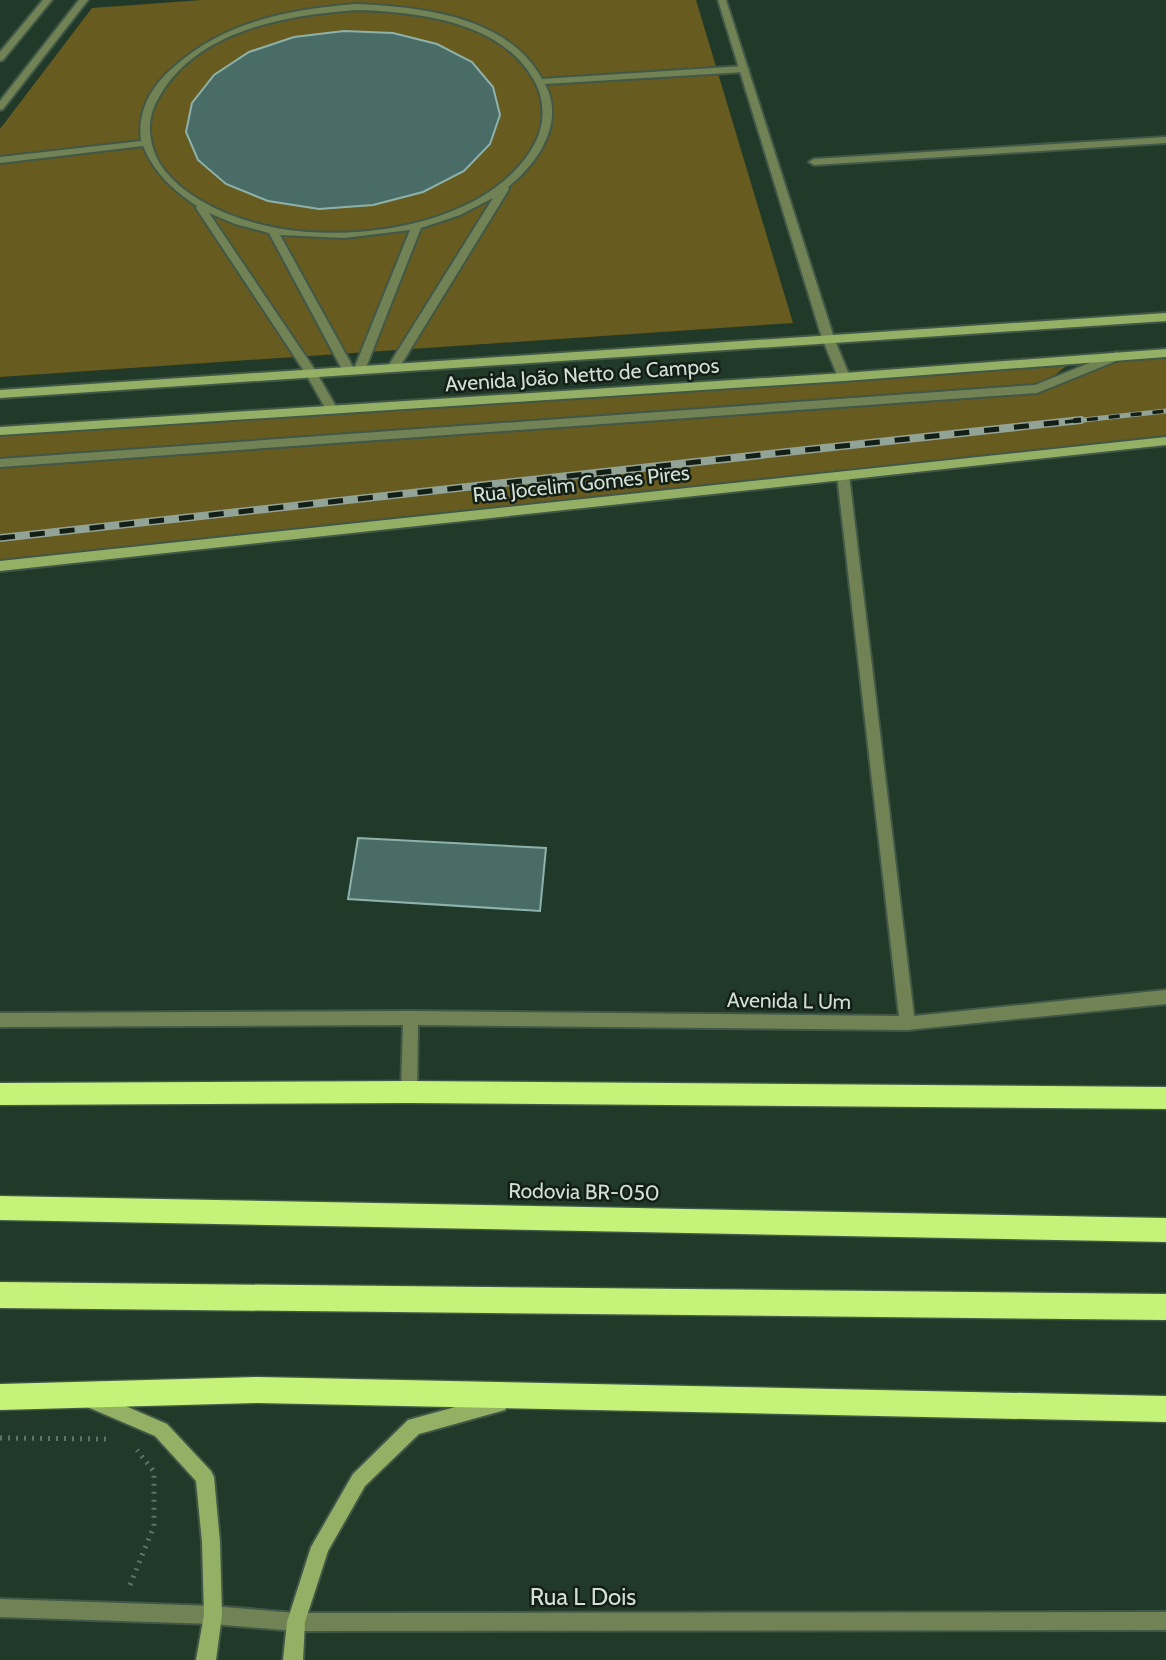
<svg xmlns="http://www.w3.org/2000/svg" width="1166" height="1660" viewBox="0 0 1166 1660" font-family="Cabin,sans-serif">
<style>
.green{fill:#675b1f}
.building{fill:#496d66;stroke:#8db2ab;stroke-width:2}
.lines{fill:none;stroke-linecap:round;stroke-linejoin:round}
.lane-casing{stroke:#415748;stroke-width:4}
.street-casing{stroke:#415748;stroke-width:4}
.secondary-casing{stroke:#415748;stroke-width:4}
.highway-casing{stroke:#415748;stroke-width:3}
.path{stroke:#607466;stroke-width:5;stroke-dasharray:2 6;stroke-linecap:butt}
.lane{fill:#718354;fill-rule:evenodd}
.street{fill:#718354;fill-rule:evenodd}
.secondary{fill:#93b064;fill-rule:evenodd}
.highway{fill:#c5f278;fill-rule:evenodd}
.rail-far1-casing{stroke:#92a397;stroke-width:5}
.rail-casing{stroke:#92a397;stroke-width:8}
.rail-far1{stroke:#131e16;stroke-width:3.5;stroke-dasharray:11;stroke-linecap:butt}
.rail{stroke:#131e16;stroke-width:5;stroke-dasharray:15;stroke-linecap:butt}
.labels{text-anchor:middle;stroke-width:5;stroke-linejoin:round;paint-order:stroke}
.street-label{font-size:21px;fill:#d1dfd5;stroke:#131e16}
.near-street-label{font-size:24px;fill:#d1dfd5;stroke:#131e16}
</style>
<rect width="100%" height="100%" fill="#213929"/>
<g class="green">
<path d="M202,0H696L793,323L0,377V129L92,8Z"/>
<path d="M1166,353V441L0,566V430L1075,359L1040,387L1117,356Z"/>
</g>
<g class="building">
<path d="M344,31L393,33L437,44L472,62L493,87L500,115L490,144L464,171L423,192L373,205L319,209L268,201L226,184L198,160L186,132L192,103L214,75L249,52L294,37Z"/>
<path d="M358,838L546,848L540,911L348,899Z"/>
</g>
<g class="lines">
<g class="lane-casing">
<g id="lane">
<path d="M357,4C421,7 508,16 542,79L744,66L749,69L744,72L545,84C566,123 537,164 508,187L509,189L399,368L393,372L387,368L493,198L460,215L421,228L365,370L363,373L354,371L349,375L343,371L269,233L235,224L209,213L315,370L338,410L332,414L328,413L306,374L196,208L197,206C173,190 155,174 143,146L0,163V157L141,141C137,110 152,85 175,66C226,21 291,9 357,4ZM357,10C419,12 502,21 535,82C545,101 545,124 535,143C491,227 346,246 263,225C226,216 182,197 160,164C148,143 146,119 158,99C195,30 286,15 357,10ZM410,230L354,369L280,235L344,238Z"/>
<path d="M1166,137V143L814,165L809,162L814,159Z"/>
</g>
</g>
<g class="street-casing">
<g id="street">
<path d="M43,0H52L3,60L0,61V52Z"/>
<path d="M79,0H88L3,109L0,110V101Z"/>
<path d="M718,0H726L834,338L850,377L848,380H840L838,377L822,338Z"/>
<path d="M1117,352L1123,356L1121,359L1037,393L0,467V459L1035,385Z"/>
<path d="M843,471L849,475L914,1016L1166,990V1004L907,1030L418,1025L417,1092L415,1097L409,1099L403,1097L401,1092L403,1025L0,1027V1013L411,1011L899,1016L837,475Z"/>
<path d="M0,1599L213,1606L296,1613L1166,1612V1630L296,1631L213,1624L0,1617Z"/>
</g>
</g>
<g class="secondary-casing">
<g id="secondary">
<path d="M1166,313V321L0,398V390Z"/>
<path d="M1166,349V357L844,381L0,435V427L844,373Z"/>
<path d="M1166,437V445L0,571V561Z"/>
<path d="M91,1391L167,1424L211,1471L214,1477L220,1542L222,1615L216,1660H196L204,1615L202,1542L196,1481L155,1436L85,1406L82,1400L85,1394Z"/>
<path d="M499,1395L505,1398L508,1404L505,1410L419,1434L365,1486L328,1551L305,1622L303,1660H283L287,1622L311,1547L353,1474L408,1420Z"/>
</g>
</g>
<g class="highway-casing">
<g id="highway">
<path d="M409,1081L1166,1087V1109L409,1103L0,1105V1083Z"/>
<path d="M0,1196L1166,1218V1242L0,1220Z"/>
<path d="M0,1282L1166,1294V1320L0,1308Z"/>
<path d="M258,1377L1166,1396V1422L258,1403L0,1410V1384Z"/>
</g>
</g>
<g class="path">
<path d="M0,1438L107,1439"/>
<path d="M130,1585L154,1526V1472L137,1450"/>
</g>
<use href="#lane" class="lane"/>
<use href="#street" class="street"/>
<use href="#secondary" class="secondary"/>
<use href="#highway" class="highway"/>
<g class="rail-far1-casing">
<path id="rail-far1" d="M1065,422L1166,411"/>
</g>
<g class="rail-casing">
<path id="rail" d="M0,538L1081,420"/>
</g>
<use href="#rail-far1" class="rail-far1"/>
<use href="#rail" class="rail"/>
</g>
<g class="labels">
<g class="street-label">
<text transform="translate(582 375) rotate(-4)" y="7">Avenida João Netto de Campos</text>
<text transform="translate(581 484) rotate(-6)" y="7">Rua Jocelim Gomes Pires</text>
<text transform="translate(789 1001) rotate(1)" y="7">Avenida L Um</text>
<text transform="translate(584 1192) rotate(1)" y="7">Rodovia BR-050</text>
</g>
<g class="near-street-label">
<text x="583" y="1605">Rua L Dois</text>
</g>
</g>
</svg>
